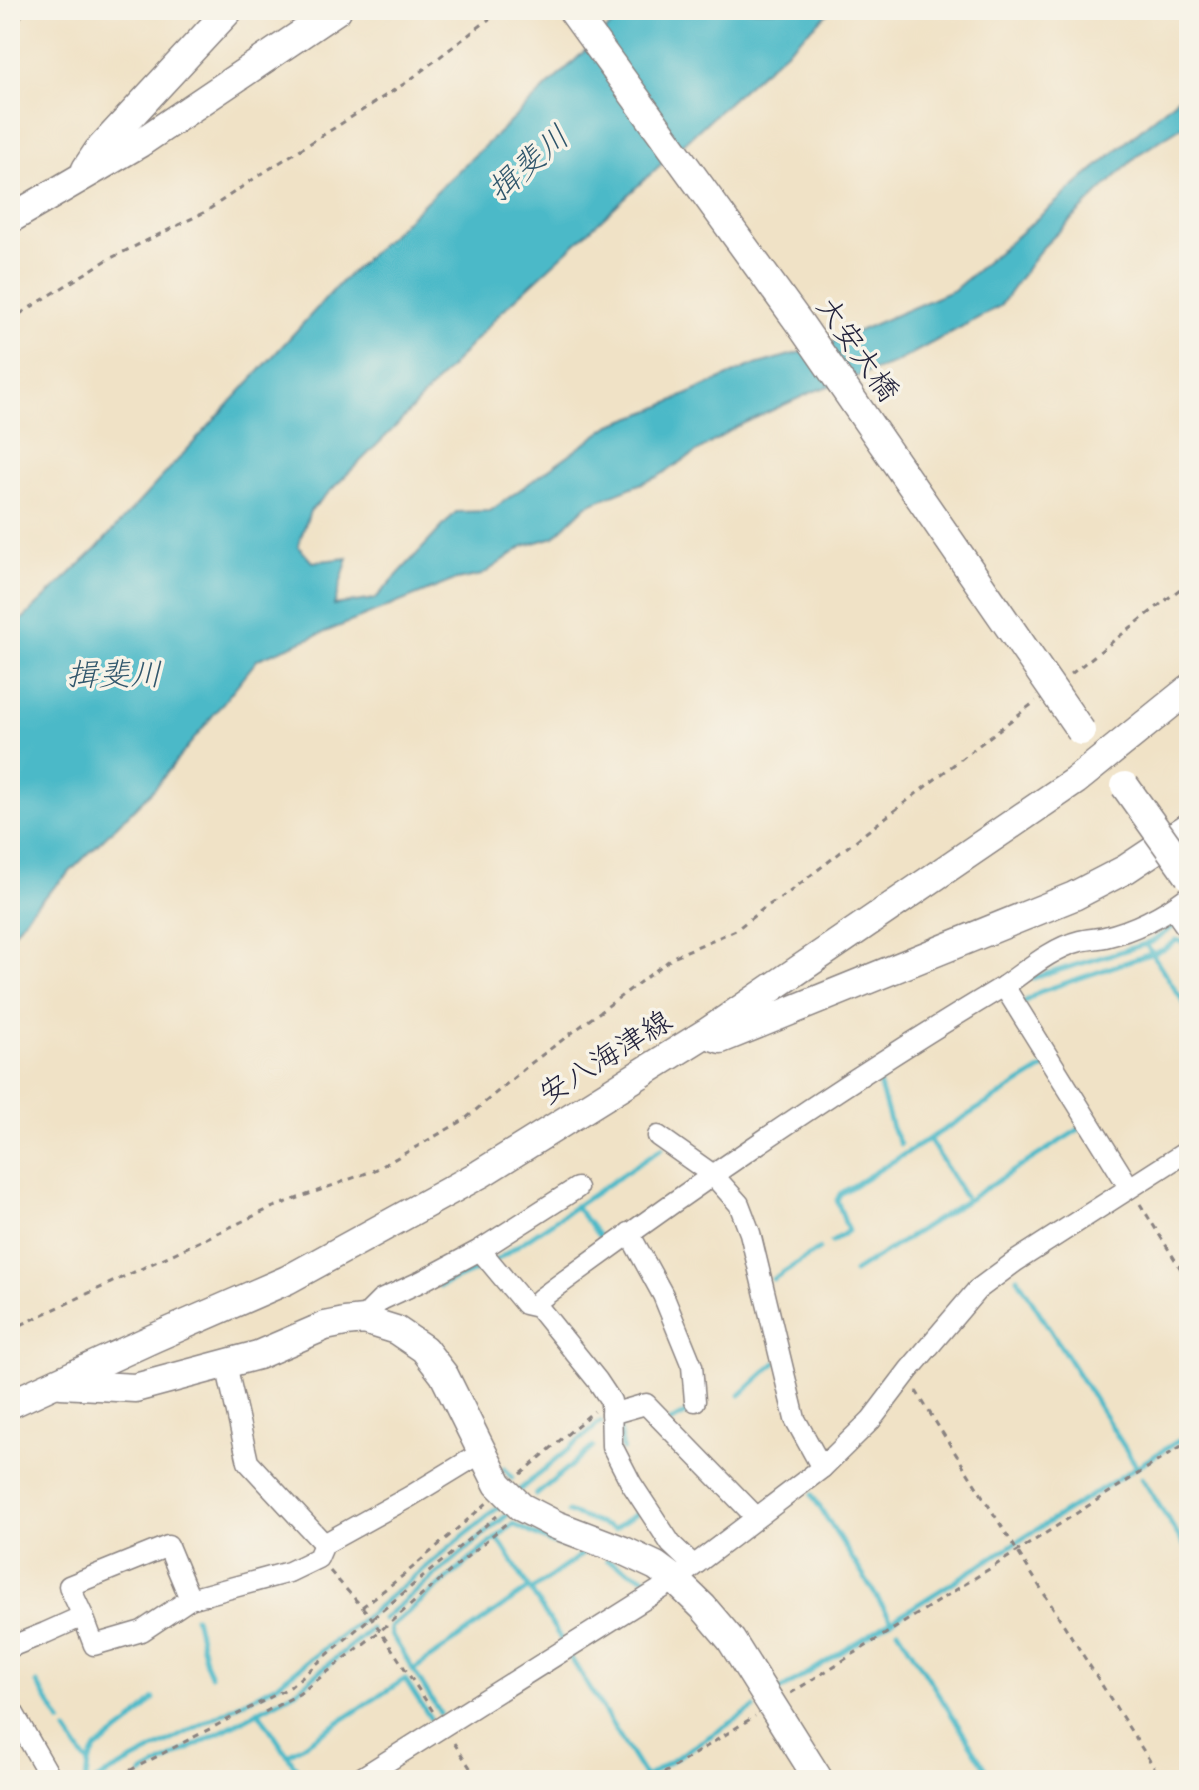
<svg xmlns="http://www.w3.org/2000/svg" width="1199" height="1790" viewBox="0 0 1199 1790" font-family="Mynerve,'Klee One',sans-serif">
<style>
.water{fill:#4cb9c8;stroke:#376e82;stroke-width:2}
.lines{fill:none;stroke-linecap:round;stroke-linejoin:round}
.stream{stroke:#4cb9c8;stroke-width:5}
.street-casing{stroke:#898280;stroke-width:23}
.secondary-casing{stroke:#898280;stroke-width:31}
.path{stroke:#898280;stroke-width:3;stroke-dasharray:6 6;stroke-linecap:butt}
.street{stroke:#fff;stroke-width:20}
.secondary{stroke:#fff;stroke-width:28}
.secondary-bridge-casing{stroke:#898280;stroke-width:31;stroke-linecap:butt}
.secondary-bridge{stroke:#fff;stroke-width:28}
.labels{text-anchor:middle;stroke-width:7;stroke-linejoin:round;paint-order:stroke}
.street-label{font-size:30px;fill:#22223b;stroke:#f7f3e8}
.water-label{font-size:32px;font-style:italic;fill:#31576c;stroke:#f7f3e8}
</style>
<rect width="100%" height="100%" fill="#f7f3e8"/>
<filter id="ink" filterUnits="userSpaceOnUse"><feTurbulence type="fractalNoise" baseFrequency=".0125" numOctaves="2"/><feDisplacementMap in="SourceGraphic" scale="16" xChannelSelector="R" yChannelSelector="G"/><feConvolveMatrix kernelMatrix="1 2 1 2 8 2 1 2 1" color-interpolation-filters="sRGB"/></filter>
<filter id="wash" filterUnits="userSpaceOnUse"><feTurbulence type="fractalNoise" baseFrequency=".006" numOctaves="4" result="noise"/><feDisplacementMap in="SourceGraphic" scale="32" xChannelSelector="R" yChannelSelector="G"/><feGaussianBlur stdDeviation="1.8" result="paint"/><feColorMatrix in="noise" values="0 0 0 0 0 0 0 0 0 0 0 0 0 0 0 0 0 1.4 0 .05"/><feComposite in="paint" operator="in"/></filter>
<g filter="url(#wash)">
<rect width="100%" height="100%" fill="#f0e2c6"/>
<path class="water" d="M628,10H832L733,98L501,312L398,424L310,511L298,546L312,562L348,558L334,605L375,599L456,512L490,511L611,425L655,409L748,367L826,345L954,290L1189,88V122L1139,154L1041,249L1000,306L895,363L812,392L738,426L657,477L587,505L554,537L524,546L482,575L452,581L258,659L154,789L31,910L10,938V631L96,549L341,282Z"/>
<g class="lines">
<g class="stream">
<path d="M1146,944L1189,1011"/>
<path d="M1033,978L1152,942L1178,923"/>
<path d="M1023,1003L1039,992L1165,949L1177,940L1188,944"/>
<path d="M879,1083L892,1128L900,1144"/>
<path d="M929,1139L964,1196"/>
<path d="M575,1206L603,1241"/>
<path d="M832,1242L848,1231L837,1200L840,1194L1047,1066L1048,1067"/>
<path d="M495,1261L662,1148"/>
<path d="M854,1272L1084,1126L1082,1123"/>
<path d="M1017,1277L1137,1467"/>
<path d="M773,1279L819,1249"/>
<path d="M440,1286L486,1266"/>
<path d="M740,1395L775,1363"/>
<path d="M670,1422L696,1408"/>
<path d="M623,1449L619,1426L631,1417"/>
<path d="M504,1468L512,1478"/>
<path d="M1142,1478L1189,1553"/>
<path d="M517,1492L601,1422"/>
<path d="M536,1495L593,1447"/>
<path d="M812,1495L892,1621"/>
<path d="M568,1512L614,1529L641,1510L642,1511"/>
<path d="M497,1537L561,1639"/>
<path d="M607,1560L653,1582"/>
<path d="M531,1591L585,1552"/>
<path d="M195,1617L206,1664L211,1675"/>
<path d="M383,1619L507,1515"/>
<path d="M898,1630L993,1780"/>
<path d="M569,1655L645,1777"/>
<path d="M413,1670L529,1588"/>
<path d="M37,1683L61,1722"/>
<path d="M778,1692L1189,1434"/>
<path d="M258,1711L304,1780"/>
<path d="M440,1713L391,1634L390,1627L513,1524L552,1543L587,1551"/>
<path d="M66,1731L88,1764L86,1780"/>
<path d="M288,1755L405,1679L430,1718"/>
<path d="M88,1764L96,1749L129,1724L154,1699"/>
<path d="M142,1774L295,1692L371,1629"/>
<path d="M96,1780L278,1684L368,1615L503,1503"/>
<path d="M641,1780L754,1708"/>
</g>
</g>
</g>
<g filter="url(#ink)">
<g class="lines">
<g class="street-casing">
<g id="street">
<path d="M10,11L13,10"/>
<path d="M1173,908L1189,931"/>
<path d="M1004,986C1027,970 1052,948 1080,941C1088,939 1096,939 1105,937C1135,930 1165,914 1189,896"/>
<path d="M658,1136L713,1175L739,1204L750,1233L795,1419L822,1468"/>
<path d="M629,1233L663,1295L692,1366L695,1401"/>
<path d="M480,1250L525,1304L538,1307L597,1380L611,1401L612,1446L631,1483L671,1544L693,1565"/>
<path d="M538,1307L540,1299C690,1188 844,1082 1004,986L1129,1187"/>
<path d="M364,1320L370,1311L381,1300L422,1281L480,1250L577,1188"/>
<path d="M226,1364L248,1462L324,1544"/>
<path d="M611,1414L646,1404L756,1517"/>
<path d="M83,1616L94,1645L142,1631L190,1599L289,1572L318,1558L324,1544L409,1497L481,1453"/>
<path d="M10,1647L45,1633L83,1616L69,1586L168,1546L190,1599"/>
<path d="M10,1707L52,1780"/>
<path d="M358,1780L675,1580L822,1468L871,1420L909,1370L977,1290L1016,1261L1189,1150"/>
</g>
</g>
<g class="secondary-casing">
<g id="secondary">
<path d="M86,169L98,151L229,10"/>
<path d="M10,219L140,143L337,10"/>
<path d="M715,1037L721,1039L1074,896L1126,869L1189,827"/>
<path d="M61,1384L135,1388L258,1355L325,1326L345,1322L364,1320L396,1330L424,1349L444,1375L498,1484L521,1507L556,1525L624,1551L656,1566L675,1580L703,1607L731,1640L819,1780"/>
<path d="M10,1404L154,1338L287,1280L480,1174L706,1033L1075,781L1189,689"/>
</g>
</g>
<g class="path">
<path d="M10,320L107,260L205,212L252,180L407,82L501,10"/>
<path d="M1071,674L1189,582"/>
<path d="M1140,1204L1189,1282"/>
<path d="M10,1330L271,1208L375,1170L464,1120L530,1064L675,956L736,930L764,908L788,893L1036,701"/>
<path d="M916,1391L1162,1780"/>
<path d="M521,1474L594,1411"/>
<path d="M330,1571L371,1617L434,1713"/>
<path d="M362,1607L405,1574L488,1502"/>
<path d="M373,1618L497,1516"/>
<path d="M791,1693L1018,1551L1189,1441"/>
<path d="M265,1712L299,1694L380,1631L508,1522"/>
<path d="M454,1743L478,1780"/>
<path d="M118,1780L129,1771"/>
<path d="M135,1780L129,1771L290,1687L371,1617"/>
<path d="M653,1780L755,1716"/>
</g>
<use href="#street" class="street"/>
<use href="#secondary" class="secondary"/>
<g class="secondary-bridge-casing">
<g id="secondary-bridge">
<path d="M572,10L800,324L1081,731"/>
<path d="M1125,786L1189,876"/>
</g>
</g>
<use href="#secondary-bridge" class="secondary-bridge"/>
</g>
</g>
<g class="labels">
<g class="street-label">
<text transform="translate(858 349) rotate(55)" y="10">大安大橋</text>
<text transform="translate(605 1057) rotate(-32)" y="10">安八海津線</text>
</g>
<g class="water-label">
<text transform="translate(528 163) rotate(-41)" y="11">揖斐川</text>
<text x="114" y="685">揖斐川</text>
</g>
</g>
<rect width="1199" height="1790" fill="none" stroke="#f7f3e8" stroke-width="40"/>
</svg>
